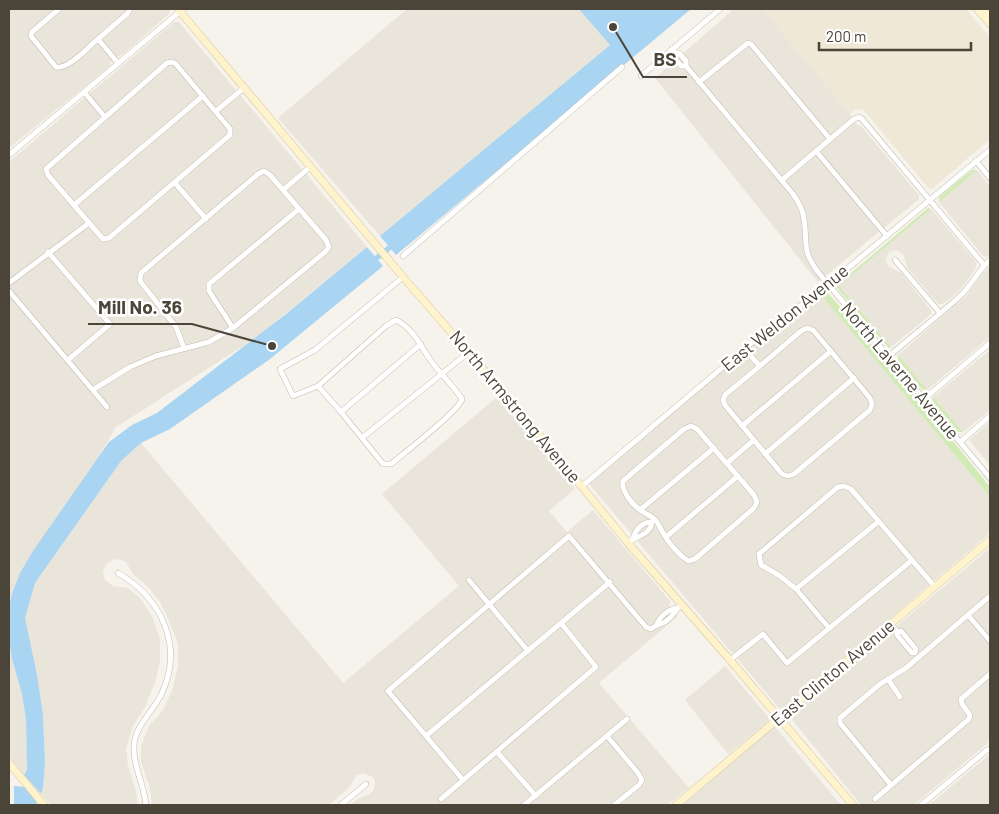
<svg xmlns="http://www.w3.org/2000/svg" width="999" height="814" viewBox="0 0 999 814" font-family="Barlow,sans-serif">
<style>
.residential{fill:#eae5da}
.education{fill:#efe8d6}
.green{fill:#d2eab5}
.water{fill:#a9d4f2}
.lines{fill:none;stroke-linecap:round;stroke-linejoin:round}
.canal{stroke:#a9d4f2;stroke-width:5.5}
.street-casing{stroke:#c2bbae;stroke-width:6}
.secondary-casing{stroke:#d6c79b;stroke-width:8}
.street{stroke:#fff;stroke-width:5}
.secondary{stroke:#fff3cd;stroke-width:7}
.labels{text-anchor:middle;stroke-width:5;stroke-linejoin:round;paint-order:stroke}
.street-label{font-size:18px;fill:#4b4439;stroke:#fff}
.leader{fill:none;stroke:#4b4439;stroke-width:2}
.callout-dot{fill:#4b4439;stroke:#fff;stroke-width:2}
.callout-label{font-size:19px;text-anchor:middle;font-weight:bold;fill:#4b4439;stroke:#fff;stroke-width:5;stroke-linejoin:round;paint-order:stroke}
</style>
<rect width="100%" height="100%" fill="#f6f3ec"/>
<g class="residential">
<path d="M9,9H170L169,14L122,55L118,56L111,62L110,66L9,148Z"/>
<path d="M407,9H580L610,45L380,236L278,118Z"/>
<path d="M734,9H762L850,113L857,125L861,126L919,195V199L818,282L655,78Z"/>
<path d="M174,22H179L367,247L254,339L116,427L101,453L12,594L9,607V162Z"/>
<path d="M977,170L990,186V254L988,256L984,257L939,202Z"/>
<path d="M931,209L976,262V267L965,284L956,294L943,304H938L907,267L903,254L896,250L889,252L886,259L888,266L901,273L931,310V314L891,347L839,286Z"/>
<path d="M990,266V337L927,390L898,355L966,296L983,273Z"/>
<path d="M822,296L990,497V533L783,710L780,709L589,484L749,348Z"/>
<path d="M990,350V410L963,432L933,397Z"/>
<path d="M497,397L575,489L549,511L567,532L593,510L670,601L669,606L678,616L599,683L689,788L667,805H350L359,798L370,794L374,790L375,783L373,777L363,773L356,776L350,787L329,805H152L150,788L141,762V746L149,726L163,710L173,688L178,666V644L167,616L160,602L150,589L133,574L126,562L118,559L113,560L106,565L103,572L105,580L113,586L128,588L140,598L152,616L160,639V661L156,680L144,709L133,726L126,749L128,766L136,791L138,805H51L41,794L43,788L45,763L43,715L25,618L35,583L121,461L141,443L343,683L459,586L382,494Z"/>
<path d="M990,422V465L969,440Z"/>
<path d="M990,548V741L914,805H861L791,718L790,715Z"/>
<path d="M9,639L12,659L22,694L26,719L27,770L24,775L9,756Z"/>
<path d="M725,666L769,718V721L728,754L685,700Z"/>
<path d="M773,728H776L841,805H682Z"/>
<path d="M989,755H990V805H929Z"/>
</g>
<path class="education" d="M762,9H966L990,38V139L932,189L928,188L864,110L856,109L850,113Z"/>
<g class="green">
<path d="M972,170H977L939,202V197Z"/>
<path d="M928,208L931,209L839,286L891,347L889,348L837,288V285Z"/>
<path d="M828,293L926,409C932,410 933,415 936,420L990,487V497L822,296Z"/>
<path d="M898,355L927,390L922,389L898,360Z"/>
<path d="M933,397L963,432H958C949,421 936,412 932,399Z"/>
</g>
<g class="water">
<path d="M579,9H691L396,255L380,236L610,45Z"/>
<path d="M367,247L383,266L270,359L170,429L141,443L121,461L35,583L25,618L37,675L43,715L45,763L43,788L41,794L24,775L27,770L26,719L22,694L12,659L9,639V607L12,594L20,573L33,551L109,442L132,425L157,413L286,314Z"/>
<path d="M14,786L25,787L36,801L37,805H14Z"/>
</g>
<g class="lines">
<path class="canal" d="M372,262L395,243"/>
<g class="street-casing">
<g id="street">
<path d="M59,9L32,32L31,36L56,67C68,70 88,47 98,39"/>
<path d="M672,49L675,53L674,57L681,66H686L793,194C798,201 803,210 804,219C808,244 801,249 818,272L990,478"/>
<path d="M675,53H679L686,61V66"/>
<path d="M172,62L175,63L230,129V135L109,238L103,239L48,175L46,169L167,63Z"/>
<path d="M118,63L98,39L128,13L130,9"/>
<path d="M641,76L720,9"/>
<path d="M699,82L748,43L751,44L830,139"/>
<path d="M84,92L105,117"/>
<path d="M216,111L244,88"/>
<path d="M816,151L887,236"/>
<path d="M9,155L183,9"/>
<path d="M976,161L990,178"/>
<path d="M782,180L854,119L859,117L862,119L984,265"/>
<path d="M175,183L206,219"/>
<path d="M283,190L310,167"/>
<path d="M74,205L203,96"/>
<path d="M48,252L110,324L68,360"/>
<path d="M403,256L622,67"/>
<path d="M895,260L940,313"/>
<path d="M9,283L89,223"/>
<path d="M9,291L107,407"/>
<path d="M396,320C415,329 422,350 434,365C443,376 454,387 462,399C459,411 404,453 391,464H383L341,412L318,386L386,326Z"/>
<path d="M233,328L209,291V284L299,209"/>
<path d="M744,349L760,366L801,331L807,328L813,330L870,398L872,404L870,410L794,474L788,476L782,474L725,405L723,400L725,395L760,366"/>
<path d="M888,357C912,336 937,317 960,296C972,285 978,270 990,260"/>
<path d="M318,386L293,396L280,369L315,350L403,277"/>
<path d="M94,389L130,367L156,356L209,342L233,328L325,252L329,247L326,240L270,175L264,171L258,174L141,273L140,281L176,327L184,348"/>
<path d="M924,399L990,343"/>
<path d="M341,412L421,344"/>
<path d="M691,426L697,429L754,495L757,502L754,508L695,559L688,561C678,554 668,542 662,531C660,528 659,524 656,521C652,515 645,514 640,510C632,504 621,491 623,481L684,429Z"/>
<path d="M742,426L831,351"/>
<path d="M362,438L469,352"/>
<path d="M960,442L990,416"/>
<path d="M765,454L854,378"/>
<path d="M727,463L754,440"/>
<path d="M581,487L773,325L818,293L990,150"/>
<path d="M640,510L714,448"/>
<path d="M878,522L796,589L780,576L761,565L759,554L838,487L844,486L851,489L935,587"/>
<path d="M666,537L738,476"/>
<path d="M628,543C637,535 650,536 652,522C642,522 635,530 633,539"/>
<path d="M118,573C161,598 184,645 162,693C155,709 139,722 135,738C130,762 144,782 146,805"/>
<path d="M469,580L528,651"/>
<path d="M796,589L829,628"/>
<path d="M968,615L990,641"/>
<path d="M890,623L897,632V635L912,653H915L916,649L901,631L897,632"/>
<path d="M657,624C660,616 669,609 677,608"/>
<path d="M730,660L763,634L787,663L911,561"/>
<path d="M888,679L900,697"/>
<path d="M426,736L610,582"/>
<path d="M607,736L638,773L642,780L639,785L614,805"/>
<path d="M497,752L536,796"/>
<path d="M463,780L388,691L569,536L646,627L651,629C655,625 658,625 663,623C671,620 675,610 681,605"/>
<path d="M891,785L840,723V718L880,684L906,668L990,596"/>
<path d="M441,799L596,667L561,623"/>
<path d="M875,799L969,719L970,715L962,704L961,699L990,674"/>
<path d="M341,805L366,784"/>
<path d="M524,805L627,719"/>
<path d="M921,805L987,750L990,749"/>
</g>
</g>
<g class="secondary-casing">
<g id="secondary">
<path d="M178,9L403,277L523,415L628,543L730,660L853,805"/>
<path d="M977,9L990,24"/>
<path d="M985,9L990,14"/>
<path d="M9,763L44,805"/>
<path d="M676,805L990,540"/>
</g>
</g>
<use href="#street" class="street"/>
<use href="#secondary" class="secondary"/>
</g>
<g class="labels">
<g class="street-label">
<text transform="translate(785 318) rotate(-39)" y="6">East Weldon Avenue</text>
<text transform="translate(900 371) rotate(50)" y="6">North Laverne Avenue</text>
<text transform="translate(515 407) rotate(50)" y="6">North Armstrong Avenue</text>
<text transform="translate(833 673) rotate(-40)" y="6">East Clinton Avenue</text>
</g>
</g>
<path class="leader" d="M613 27L643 77H687M272 346L192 324H88"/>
<g class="callout-dot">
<circle cx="613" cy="27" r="5"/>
<circle cx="272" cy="346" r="5"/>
</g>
<g class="callout-label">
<text x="665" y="66">BS</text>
<text x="140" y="314">Mill No. 36</text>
</g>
<rect width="999" height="814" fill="none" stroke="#4b4439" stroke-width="20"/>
<path d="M819 42v8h152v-8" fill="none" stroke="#4b4439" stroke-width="2.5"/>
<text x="826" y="42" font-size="15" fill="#4b4439" stroke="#ffffff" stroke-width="4" paint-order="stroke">200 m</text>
</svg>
